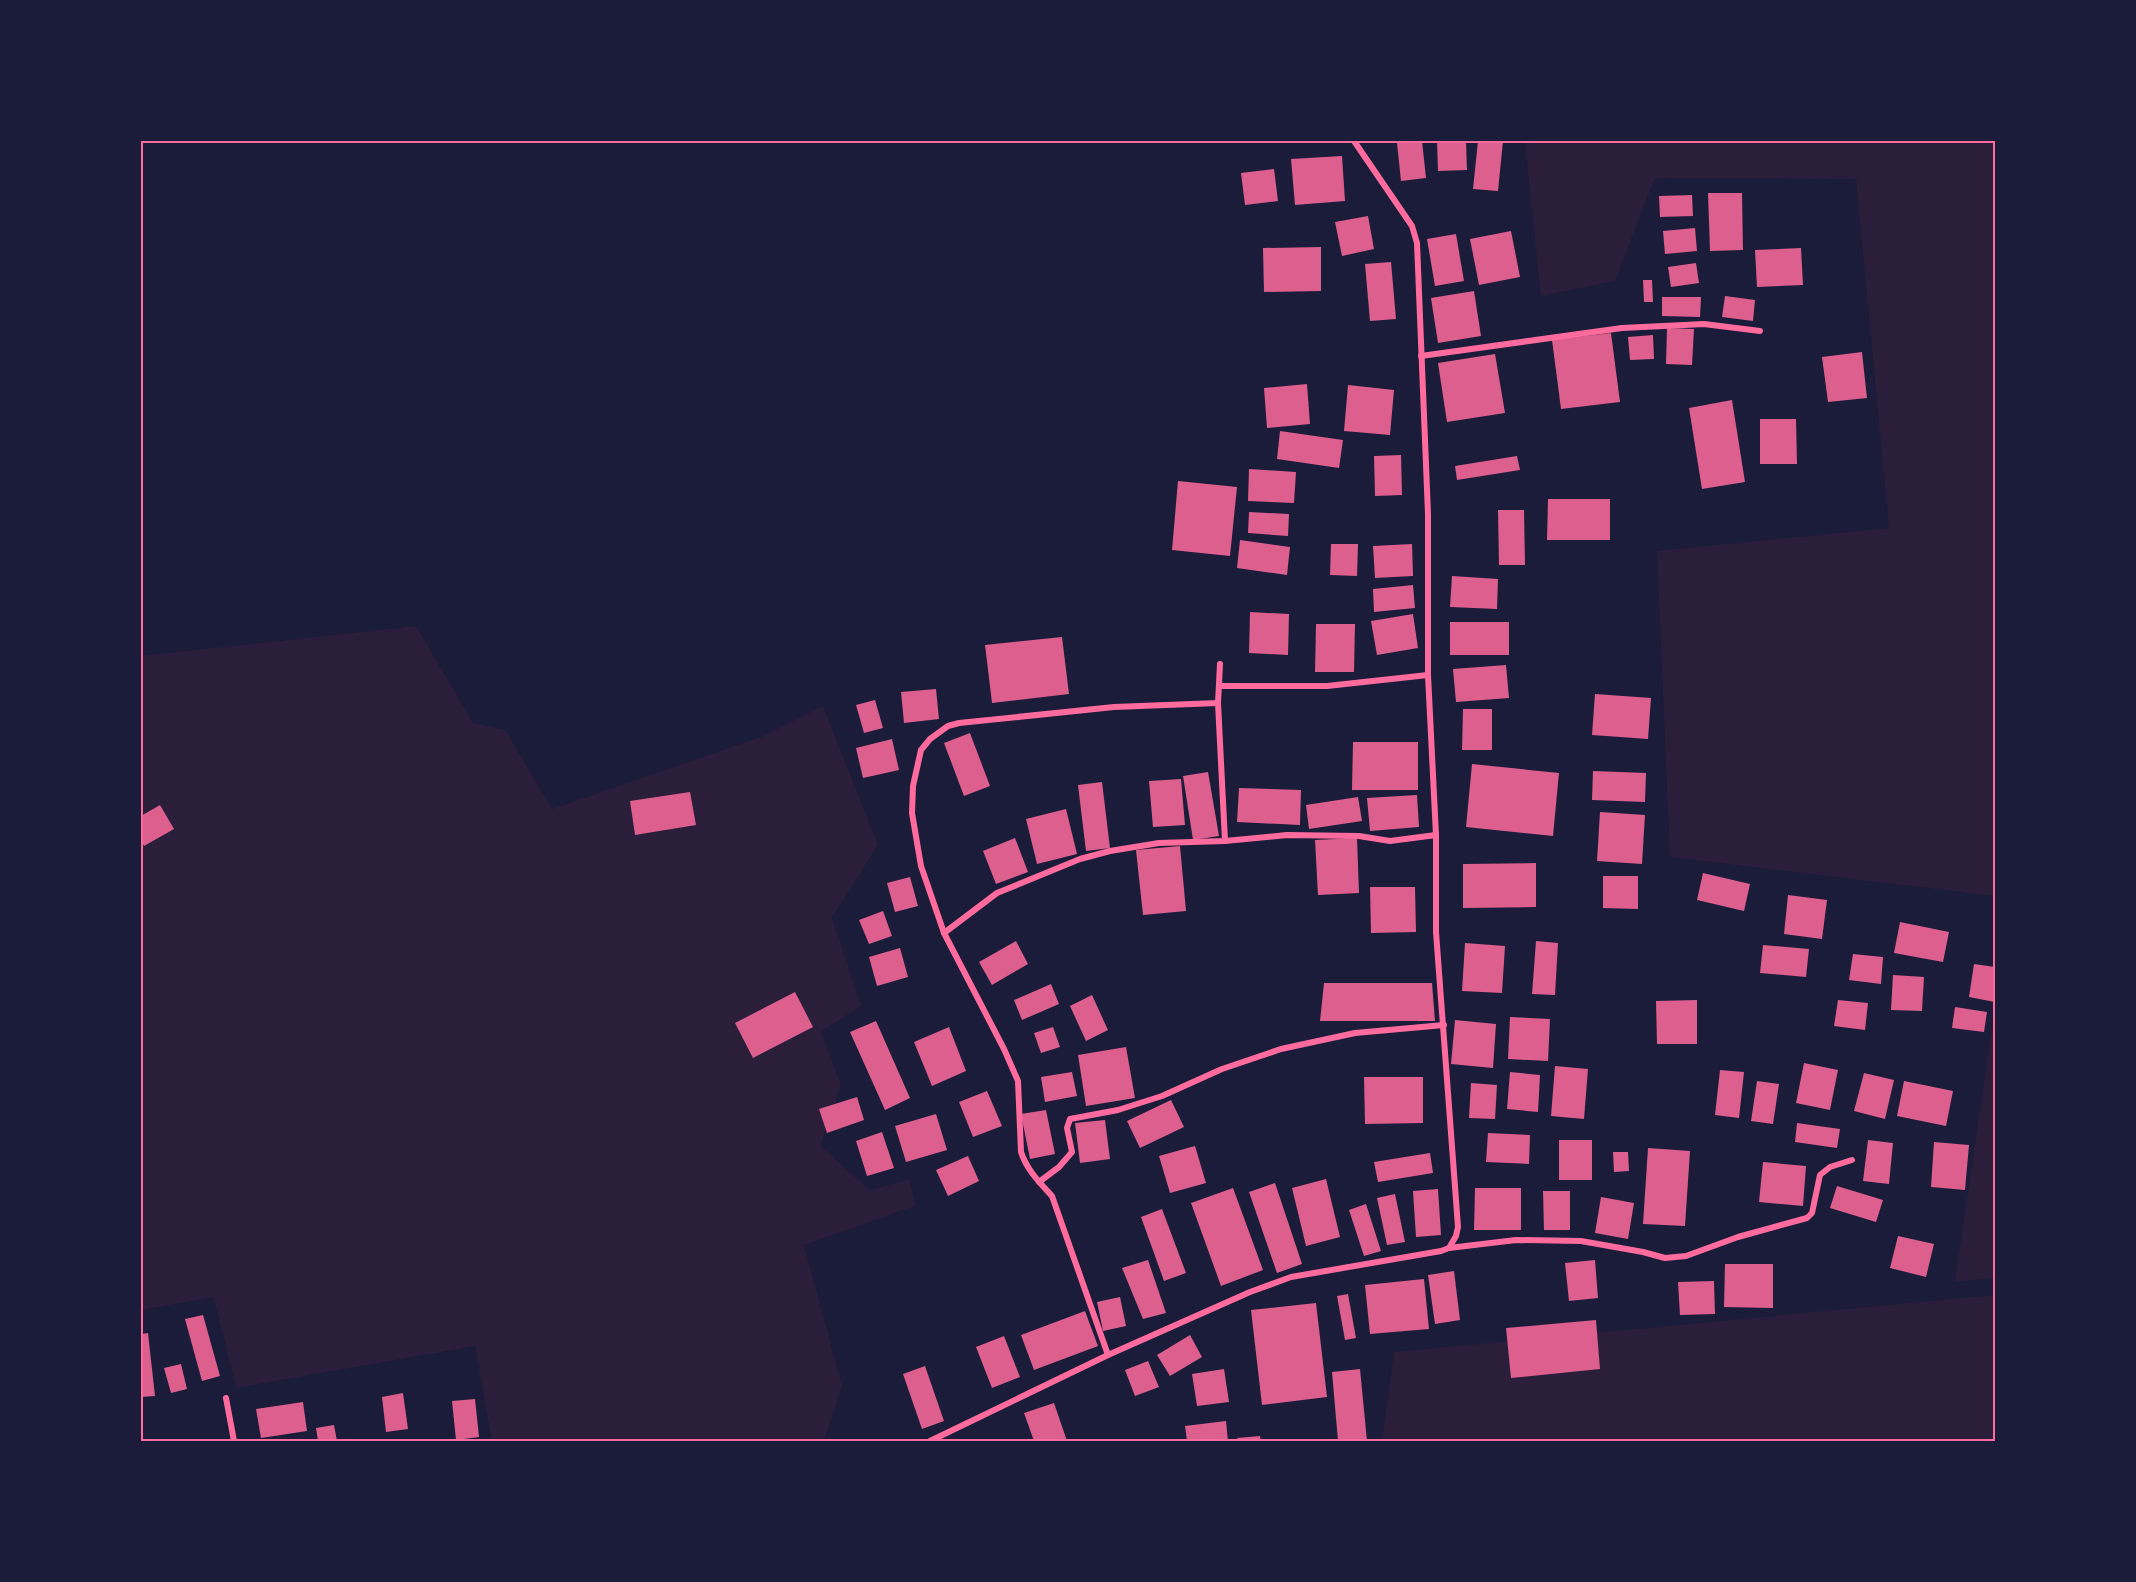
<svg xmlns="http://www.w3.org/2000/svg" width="2136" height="1582" viewBox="0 0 2136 1582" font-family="Barlow,sans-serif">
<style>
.green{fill:#2a1e3b}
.building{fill:#dd5f8e}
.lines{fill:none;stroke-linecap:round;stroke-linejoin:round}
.minor{stroke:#ff6b9d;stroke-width:6}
.neatline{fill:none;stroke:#ff6b9d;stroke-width:2}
</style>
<rect width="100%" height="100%" fill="#1b1b3a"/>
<g class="green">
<path d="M1528,141H1995V896L1670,857L1657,551L1889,528L1856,179L1655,178L1615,281L1541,296L1525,143Z"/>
<path d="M416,626L473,723L505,730L552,809L761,737L823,706L878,845L832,917L861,1006L821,1032L841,1085L820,1146L870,1190L910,1179L915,1206L804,1245L842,1386L824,1441H492L475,1346L236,1388L214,1297L141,1310V656Z"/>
<path d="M1995,1008V1278L1955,1282Z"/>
<path d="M1995,1295V1441H1382L1394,1352Z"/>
</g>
<g class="building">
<path d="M1422,141L1426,178L1401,181L1397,143Z"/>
<path d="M1437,141H1466L1467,170L1438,171Z"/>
<path d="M1478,141H1503L1498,191L1473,189Z"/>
<path d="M1342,156L1345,201L1295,205L1291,159Z"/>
<path d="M1274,169L1278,201L1245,205L1241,173Z"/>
<path d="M1708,193H1742L1743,250L1710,251Z"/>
<path d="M1692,195L1693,216L1660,217L1659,196Z"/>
<path d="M1368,216L1374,249L1342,256L1335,222Z"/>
<path d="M1695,228L1697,251L1665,254L1663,231Z"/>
<path d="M1511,231L1520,277L1479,285L1470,239Z"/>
<path d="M1456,234L1464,281L1435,286L1427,239Z"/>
<path d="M1321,247V291L1264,292L1263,248Z"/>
<path d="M1801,248L1803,285L1757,287L1755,250Z"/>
<path d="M1391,262L1396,319L1370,321L1365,264Z"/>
<path d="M1696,263L1699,283L1671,287L1668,267Z"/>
<path d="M1643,280H1652L1653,302H1644Z"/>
<path d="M1474,291L1481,336L1438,343L1431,298Z"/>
<path d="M1725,296L1755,300L1753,321L1722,317Z"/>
<path d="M1662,297H1701L1700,317L1662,316Z"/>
<path d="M1667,328L1694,329L1692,365L1666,364Z"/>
<path d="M1611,333L1620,402L1561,409L1552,340Z"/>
<path d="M1653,335L1654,359L1630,360L1628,337Z"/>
<path d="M1862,352L1867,398L1828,402L1822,357Z"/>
<path d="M1495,354L1505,413L1447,422L1438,363Z"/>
<path d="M1307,384L1310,424L1267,428L1264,388Z"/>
<path d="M1348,385L1394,390L1390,435L1344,431Z"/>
<path d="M1732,400L1745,482L1702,489L1689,408Z"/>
<path d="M1760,419H1796L1797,464H1760Z"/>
<path d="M1280,431L1343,440L1339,468L1277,459Z"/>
<path d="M1401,455L1402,495L1375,496L1374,456Z"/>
<path d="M1517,456L1520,470L1457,480L1455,466Z"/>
<path d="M1249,469L1296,472L1294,503L1248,501Z"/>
<path d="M1178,481L1237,487L1230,556L1172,550Z"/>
<path d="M1548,499H1610V540H1547Z"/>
<path d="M1498,510H1524L1525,565H1499Z"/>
<path d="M1249,512L1289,514L1288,536L1248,533Z"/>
<path d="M1240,540L1290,547L1287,575L1237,568Z"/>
<path d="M1331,544H1358L1357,576L1330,575Z"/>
<path d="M1412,544L1413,576L1375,578L1373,546Z"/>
<path d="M1452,576L1498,579L1497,609L1450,607Z"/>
<path d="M1413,585L1415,608L1374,612L1373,589Z"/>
<path d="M1250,612L1289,614L1288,655L1249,653Z"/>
<path d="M1413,614L1418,648L1377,655L1371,621Z"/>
<rect x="1450" y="622" width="59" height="33"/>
<path d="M1316,624H1355L1354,672H1315Z"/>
<path d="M1062,637L1069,694L992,703L985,645Z"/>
<path d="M1506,665L1509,698L1456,702L1453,669Z"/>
<path d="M936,689L939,719L904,723L901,692Z"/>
<path d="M1595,694L1651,698L1648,739L1592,735Z"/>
<path d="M875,700L883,728L864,733L856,705Z"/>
<path d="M1463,709H1492V750H1462Z"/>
<path d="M970,733L990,786L964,796L944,743Z"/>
<path d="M892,739L899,770L863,778L856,748Z"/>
<path d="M1353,742H1418V790H1352Z"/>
<path d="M1472,764L1559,773L1553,836L1466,827Z"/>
<path d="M1593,771L1646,773L1645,802L1592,800Z"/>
<path d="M1208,772L1219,836L1193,840L1183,776Z"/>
<path d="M1181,779L1185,825L1153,827L1149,781Z"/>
<path d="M1102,782L1110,848L1086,851L1078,785Z"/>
<path d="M1239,788L1301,790L1300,825L1237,822Z"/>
<path d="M690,792L696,825L635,835L630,801Z"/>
<path d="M1417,795L1419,827L1370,831L1367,798Z"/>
<path d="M1358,797L1362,821L1309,829L1306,805Z"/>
<path d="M160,805L174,829L144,846L141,840V816Z"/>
<path d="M1066,809L1077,854L1037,864L1026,819Z"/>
<path d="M1600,812L1645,815L1642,864L1597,861Z"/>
<path d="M1015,838L1028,872L996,884L983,851Z"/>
<path d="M1357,838L1359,893L1318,895L1315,840Z"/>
<path d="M1180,846L1186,911L1143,915L1136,850Z"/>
<path d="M1536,863V907L1463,908V864Z"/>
<path d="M1703,873L1750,884L1744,911L1697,900Z"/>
<path d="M1603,876H1638V909L1603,908Z"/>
<path d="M910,877L918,906L895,912L887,883Z"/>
<path d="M1370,887H1415L1416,932L1371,933Z"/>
<path d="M1788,895L1827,900L1822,939L1784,934Z"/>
<path d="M883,911L892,936L869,944L859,920Z"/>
<path d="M1900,922L1949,932L1943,962L1894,953Z"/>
<path d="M1016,941L1028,964L992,985L979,962Z"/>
<path d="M1536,941L1558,943L1555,995L1532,994Z"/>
<path d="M1465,943L1505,946L1502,993L1462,991Z"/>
<path d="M1763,945L1809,949L1806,977L1760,973Z"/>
<path d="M900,948L908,977L877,986L869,957Z"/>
<path d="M1853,954L1883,957L1881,984L1849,980Z"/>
<path d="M1974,964L1995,967V1002L1969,997Z"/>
<path d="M1893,975L1924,977L1922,1011L1891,1010Z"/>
<path d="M1324,983H1432L1435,1021H1320Z"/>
<path d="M1051,984L1059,1004L1022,1020L1014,1000Z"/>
<path d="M795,992L813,1027L753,1058L735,1023Z"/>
<path d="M1092,995L1108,1030L1086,1041L1070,1006Z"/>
<path d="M1697,1000V1044H1657L1656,1001Z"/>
<path d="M1838,1000L1868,1003L1865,1030L1834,1026Z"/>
<path d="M1955,1007L1987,1012L1984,1032L1952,1028Z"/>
<path d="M1510,1017L1550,1019L1548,1061L1508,1059Z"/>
<path d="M1455,1020L1496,1024L1493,1068L1451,1064Z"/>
<path d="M876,1021L910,1098L885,1110L850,1032Z"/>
<path d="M949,1027L966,1071L932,1086L914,1042Z"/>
<path d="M1053,1027L1060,1047L1041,1053L1034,1033Z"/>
<path d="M1126,1047L1135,1098L1086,1106L1078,1055Z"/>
<path d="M1804,1063L1838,1070L1830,1110L1796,1103Z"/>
<path d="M1555,1066L1588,1069L1584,1119L1551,1116Z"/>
<path d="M1720,1070L1744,1072L1739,1118L1715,1115Z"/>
<path d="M1072,1072L1077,1096L1045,1102L1041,1077Z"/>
<path d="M1510,1072L1540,1075L1538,1112L1507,1109Z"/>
<path d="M1864,1073L1894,1080L1885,1119L1854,1111Z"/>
<path d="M1364,1077H1423V1123L1365,1124Z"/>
<path d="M1757,1081L1779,1084L1773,1124L1751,1121Z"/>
<path d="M1904,1081L1953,1091L1946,1126L1897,1116Z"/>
<path d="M1471,1083L1497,1085L1495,1119L1469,1118Z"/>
<path d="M987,1091L1002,1126L973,1137L959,1102Z"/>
<path d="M857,1097L864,1120L827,1133L819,1109Z"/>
<path d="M1171,1100L1184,1127L1140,1148L1127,1121Z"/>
<path d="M1046,1110L1055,1154L1030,1159L1021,1114Z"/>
<path d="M936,1114L947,1150L906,1162L895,1126Z"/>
<path d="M1105,1120L1110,1159L1080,1163L1075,1123Z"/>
<path d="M1797,1123L1840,1129L1837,1148L1795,1142Z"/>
<path d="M882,1132L894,1168L867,1176L856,1141Z"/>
<path d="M1488,1133L1530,1135L1529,1164L1486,1162Z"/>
<rect x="1559" y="1140" width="33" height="40"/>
<path d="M1868,1140L1893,1143L1889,1184L1863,1181Z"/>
<path d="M1934,1142L1969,1145L1965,1190L1931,1187Z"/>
<path d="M1195,1146L1206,1183L1170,1193L1159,1156Z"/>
<path d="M1648,1148L1690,1151L1685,1226L1643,1224Z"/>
<path d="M1613,1152H1628L1629,1171L1614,1172Z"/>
<path d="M1430,1153L1433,1173L1378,1182L1374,1162Z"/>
<path d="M968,1156L979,1181L948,1196L936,1170Z"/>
<path d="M1763,1162L1806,1166L1803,1206L1759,1202Z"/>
<path d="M1326,1179L1340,1237L1306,1246L1292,1188Z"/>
<path d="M1275,1183L1302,1264L1277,1273L1249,1192Z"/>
<path d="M1837,1186L1883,1200L1876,1222L1830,1208Z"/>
<path d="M1233,1188L1263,1270L1221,1286L1191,1203Z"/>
<path d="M1475,1188H1521V1230H1474Z"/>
<path d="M1438,1189L1441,1235L1416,1237L1413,1191Z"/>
<path d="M1543,1191H1570V1230H1544Z"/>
<path d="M1395,1194L1405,1242L1387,1245L1377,1198Z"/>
<path d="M1601,1197L1634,1203L1628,1239L1595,1233Z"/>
<path d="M1366,1204L1381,1251L1364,1256L1349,1210Z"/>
<path d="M1162,1209L1186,1273L1164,1281L1141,1217Z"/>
<path d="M1898,1236L1934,1244L1926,1277L1890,1268Z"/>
<path d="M1148,1260L1166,1313L1143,1319L1122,1268Z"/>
<path d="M1595,1260L1598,1298L1569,1301L1565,1263Z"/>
<path d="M1725,1264H1773V1308L1724,1307Z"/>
<path d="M1454,1271L1460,1320L1435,1324L1428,1275Z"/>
<path d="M1424,1279L1429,1329L1370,1334L1365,1285Z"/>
<path d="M1714,1281L1715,1314L1680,1315L1678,1282Z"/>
<path d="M1348,1294L1356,1338L1345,1340L1337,1296Z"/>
<path d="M1120,1297L1126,1326L1103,1331L1097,1302Z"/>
<path d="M1316,1303L1327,1397L1262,1405L1251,1310Z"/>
<path d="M1085,1311L1098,1346L1034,1370L1021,1335Z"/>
<path d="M203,1315L220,1376L202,1381L185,1319Z"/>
<path d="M1596,1320L1600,1369L1511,1378L1506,1328Z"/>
<path d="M148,1333L155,1396L141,1397V1334Z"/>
<path d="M1190,1335L1202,1357L1170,1376L1157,1355Z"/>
<path d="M1004,1336L1020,1377L992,1388L976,1347Z"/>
<path d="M1148,1361L1159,1387L1135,1396L1125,1370Z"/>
<path d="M181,1364L187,1389L171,1393L164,1368Z"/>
<path d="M925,1366L944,1421L922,1429L903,1374Z"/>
<path d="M1224,1369L1229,1402L1197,1406L1192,1374Z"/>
<path d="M1360,1369L1367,1441H1338L1332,1372Z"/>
<path d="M403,1393L408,1429L386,1432L382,1397Z"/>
<path d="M475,1399L479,1437L456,1440L452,1401Z"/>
<path d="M303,1402L307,1431L261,1438L256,1409Z"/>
<path d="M1054,1403L1067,1441H1034L1024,1413Z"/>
<path d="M1226,1421L1228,1441H1187L1185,1426Z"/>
<path d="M334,1425L337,1441H318L316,1428Z"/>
<path d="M1260,1436L1261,1441H1238L1237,1438Z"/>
</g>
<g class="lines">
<g class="minor">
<path d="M1421,356L1622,328L1704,324L1760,331"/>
<path d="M1220,664L1218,703L1225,841"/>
<path d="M1219,686H1327L1428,675"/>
<path d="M944,933L997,893L1080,859L1110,851L1159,843L1225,841L1287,835L1359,836L1390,841L1436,835"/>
<path d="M1039,1182L1059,1167L1072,1152L1067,1128L1070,1119L1118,1110L1162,1096L1222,1069L1281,1049L1355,1033L1444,1025"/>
<path d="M1449,1248L1516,1240L1581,1241L1643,1252L1665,1258L1686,1256L1738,1237L1807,1218L1812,1213L1820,1175L1830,1167L1852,1160"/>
<path d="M1108,1355L1052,1196C1039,1182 1027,1170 1021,1152L1018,1081L1004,1049L944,933L921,866L912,813L913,786L921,750L930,739L948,726L959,723L1114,707L1218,703"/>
<path d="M226,1398L234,1441"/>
<path d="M930,1441L1108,1355L1250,1292L1291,1277L1441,1251L1449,1248L1456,1236L1458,1227L1436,932V835L1428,675V514L1417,243L1412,226L1354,141"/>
</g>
</g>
<rect width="2136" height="1582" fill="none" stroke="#1b1b3a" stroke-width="285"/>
<rect x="142" y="142" width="1852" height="1298" class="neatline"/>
</svg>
